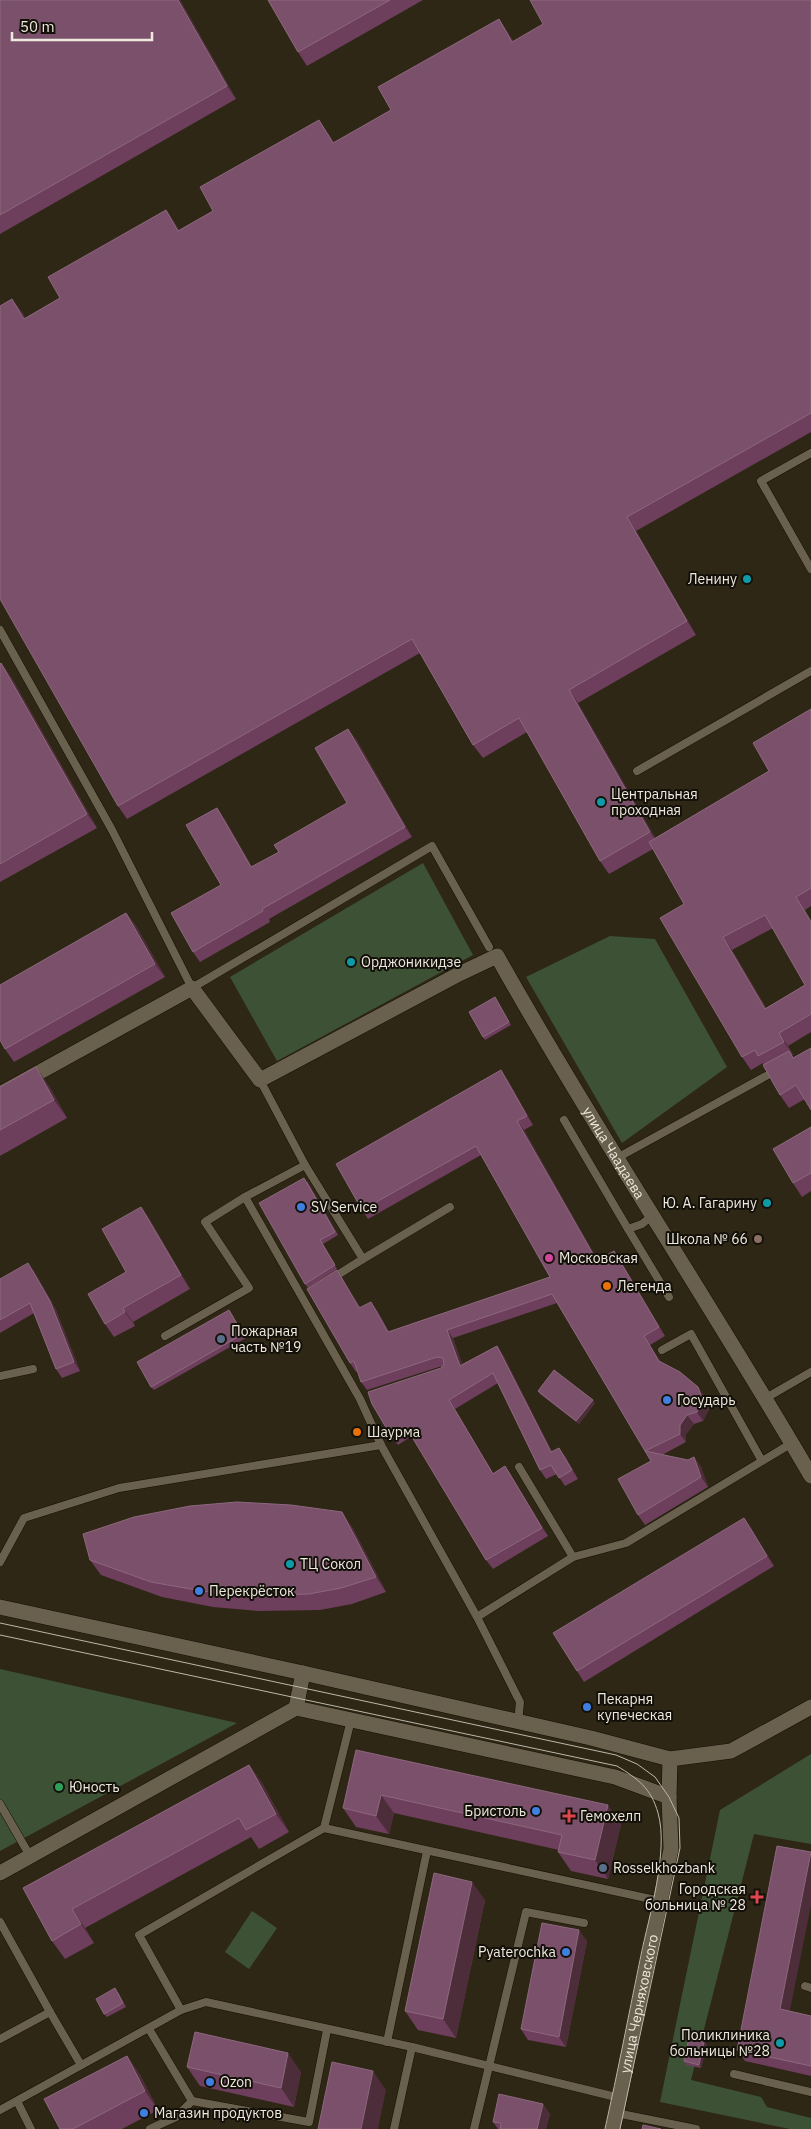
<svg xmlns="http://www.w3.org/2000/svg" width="811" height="2129" viewBox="0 0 811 2129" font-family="'IBM Plex Sans',sans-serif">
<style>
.green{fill:#3d5235}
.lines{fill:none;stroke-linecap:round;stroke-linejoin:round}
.service-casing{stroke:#160f02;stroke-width:9}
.minor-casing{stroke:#160f02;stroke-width:16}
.tertiary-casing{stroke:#160f02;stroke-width:16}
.service{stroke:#69614e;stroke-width:8}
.minor{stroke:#69614e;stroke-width:15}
.tertiary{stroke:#69614e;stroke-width:15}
.tram{stroke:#bdb7ab;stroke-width:1}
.wall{fill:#6e3e5d;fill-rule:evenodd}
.shaded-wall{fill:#4e2d3b}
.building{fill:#7b506b;stroke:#8d687d;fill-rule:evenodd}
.culture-dot{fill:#0f9aa8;stroke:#131009;stroke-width:2}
.shop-dot{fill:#3f7fe0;stroke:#131009;stroke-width:2}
.education-dot{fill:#8d6e63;stroke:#131009;stroke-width:2}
.hotel-dot{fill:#d1479c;stroke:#131009;stroke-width:2}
.food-dot{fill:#e8710a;stroke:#131009;stroke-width:2}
.service-dot{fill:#5c6f8a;stroke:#131009;stroke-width:2}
.leisure-dot{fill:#2e9e5b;stroke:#131009;stroke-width:2}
.health-dot{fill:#e0444e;stroke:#131009;stroke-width:2}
.labels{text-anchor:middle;stroke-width:4;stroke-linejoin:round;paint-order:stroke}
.poi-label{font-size:14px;fill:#eee9de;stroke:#131009;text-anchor:start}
.street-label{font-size:14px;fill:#eee9de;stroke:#131009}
</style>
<rect width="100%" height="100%" fill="#2e2716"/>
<g class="green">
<path d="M423,863L473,955L277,1061L230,977Z"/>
<path d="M610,936L655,939L727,1067L622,1143L526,977Z"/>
<path d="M0,1669L237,1723L0,1851Z"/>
<path d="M811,1754V1844L754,1834L691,2080L761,2097L767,2107L811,2118V2129H790L660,2102L720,1810Z"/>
<path d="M252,1911L277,1928L249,1969L225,1952Z"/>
</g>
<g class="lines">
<g class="service-casing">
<g id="service">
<path d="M811,453L761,481L811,569"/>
<path d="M0,630L112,830L192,988L432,846L489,947"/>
<path d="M637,771L811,671"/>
<path d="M564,1120L628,1229"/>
<path d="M617,1158L777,1070"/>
<path d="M305,1165L363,1259L450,1207"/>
<path d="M245,1197L360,1399L381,1445L477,1617L520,1702L518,1723"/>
<path d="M653,1215L642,1224L628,1229L669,1297"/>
<path d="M331,1279L363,1259"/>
<path d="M165,1336L249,1288L205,1222L245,1197L305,1165L260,1080"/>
<path d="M662,1350L691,1334L762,1461"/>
<path d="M0,1376L33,1369"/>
<path d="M766,1398L811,1372"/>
<path d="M519,1467L573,1557"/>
<path d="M0,1562L24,1518L119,1488L381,1445"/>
<path d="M477,1617L573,1557L626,1543L792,1443"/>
<path d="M0,1804L30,1856"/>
<path d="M324,1828L351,1720"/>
<path d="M0,1922L50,2012L0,2039"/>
<path d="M805,1986L811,1988"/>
<path d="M181,2010L206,2002L412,2047L620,2098"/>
<path d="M50,2012L81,2065"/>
<path d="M149,2029L192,2101L176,2117L150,2129"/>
<path d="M387,2042L427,1851"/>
<path d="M734,2074L811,2092"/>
<path d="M17,2101L31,2129"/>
<path d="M192,2101L309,2122L327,2030"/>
<path d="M0,2110L181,2010L139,1935L324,1828L660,1901"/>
<path d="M616,2113L696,2129"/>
<path d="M394,2129L412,2047"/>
<path d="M474,2129L526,1912L584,1923"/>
</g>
</g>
<g class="minor-casing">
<g id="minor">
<path id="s1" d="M0,1094L192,988L260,1080L459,974L497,956C596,1132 709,1301 811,1476"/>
<path d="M296,1708L303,1673"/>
<path d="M0,1873L296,1708L615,1777L669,1797"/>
<path id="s2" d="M613,2129L671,1849L669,1797L670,1759"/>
</g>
</g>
<g class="tertiary-casing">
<path id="tertiary" d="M0,1607L303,1673L591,1738L670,1759L731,1751L811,1707"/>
</g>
<use href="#service" class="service"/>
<use href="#minor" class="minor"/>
<use href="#tertiary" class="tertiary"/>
<g class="tram">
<path d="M0,1623L616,1755L637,1764L655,1777L669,1797L679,1818L680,1848L620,2129"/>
<path d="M0,1635L617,1766C638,1779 651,1788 658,1813C669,1851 649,1916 641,1955C629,2013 618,2071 605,2129"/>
</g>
</g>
<g class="wall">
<path d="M0,0H180L236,99L0,234Z"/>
<path d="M268,0H423L307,66L298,52Z"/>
<path d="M811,0V432L636,531L696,635L578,703L655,838L769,771L811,709V906L805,910L811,920V1032L788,1046L793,1055H792L794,1058L805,1099L789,1108L780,1095L763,1063L751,1070L742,1057L684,904L653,849L609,874L600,861L527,732L483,758L473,745L420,653L127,819L118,806L22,312L25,318L60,298L166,210L179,230L213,211L328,133L334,143L391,110L499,19L513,41ZM773,928L805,985L766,1008L732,950Z"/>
<path d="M1,663L11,677L97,828L0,882V664Z"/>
<path d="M356,739L412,837L269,919L270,922L200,962L193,952L221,885L224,818L252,867L279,852L347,803Z"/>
<path d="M126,913L136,926L165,977L14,1062L5,1049Z"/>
<path d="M495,997L511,1025L485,1040L483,1037Z"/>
<path d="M507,1079L533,1125L524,1130L598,1261L620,1260L665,1336L650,1345L660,1362L704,1395L709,1409L703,1421L694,1424L686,1434V1442L662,1455L688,1460L694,1457L701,1467L708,1487L645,1525L638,1515L651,1461L557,1303L453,1338L462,1364L497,1346L503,1355L552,1452L565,1456L578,1479L565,1486L557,1474L546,1479L540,1470L498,1383L455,1409L493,1473L505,1466L511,1475L548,1536L493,1569L486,1560L412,1436L398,1445L391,1436L442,1366L367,1390L361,1382L357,1371L356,1372L350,1363L337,1270L360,1307L377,1310L389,1332L550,1277L481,1155L368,1219L362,1210Z"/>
<path d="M49,1086L67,1118L0,1156V1087Z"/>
<path d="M811,1127V1191L802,1197L793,1183Z"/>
<path d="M307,1181L338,1235L323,1244L337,1269L308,1288L305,1284Z"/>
<path d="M141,1207L150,1220L190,1289L133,1322L135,1326L114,1337L105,1324L126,1272Z"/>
<path d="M34,1271L56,1310L80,1371L62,1378L56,1369L34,1313L0,1333V1279Z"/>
<path d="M229,1310L246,1338L154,1390L151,1387Z"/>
<path d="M538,1391L595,1403L579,1424L540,1394Z"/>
<path d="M744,1518L751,1528L774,1566L584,1682L577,1671Z"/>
<path d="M352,1527L386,1592L352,1604L320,1610L258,1611L213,1607L162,1597L101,1575L90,1560Z"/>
<path d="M356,1750L621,1824L608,1879L571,1871L558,1852L559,1850L394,1813L389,1834L356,1827L343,1808Z"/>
<path d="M249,1765L262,1783L289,1832L259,1849L251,1837L85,1928L94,1943L65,1959L52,1941L23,1888Z"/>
<path d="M485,1900L456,2038L418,2030L405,2011Z"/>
<path d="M587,1941L566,2047L528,2040L521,2029Z"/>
<path d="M118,1992L126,2007L107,2017L104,2014Z"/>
<path d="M790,2011L811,2016V2076L745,2061L737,2050Z"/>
<path d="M704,2042L707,2045L701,2068L686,2065L684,2061Z"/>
<path d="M127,2056L140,2075L158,2110L122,2129H60Z"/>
<path d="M187,2067L301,2072L294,2107L200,2086Z"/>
<path d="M550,2114L546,2129H498L493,2122Z"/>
</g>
<g class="shaded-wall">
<path d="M178,0H180L236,99L227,86Z"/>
<path d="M499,19L508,32L521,55L512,42Z"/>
<path d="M319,120L328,133L342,157L333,143Z"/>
<path d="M166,210L175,223L187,244L178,231Z"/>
<path d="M12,299L22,312L33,332L24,319Z"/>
<path d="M627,517L636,531L696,635L687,621Z"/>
<path d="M1,663L11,677L97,828L87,814Z"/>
<path d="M569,690L578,703L660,846L650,832Z"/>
<path d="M348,729L356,739L412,837L405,827Z"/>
<path d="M217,808L224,818L258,878L251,867Z"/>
<path d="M796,897L811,920V922Z"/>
<path d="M126,913L136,926L165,977L155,964Z"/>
<path d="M723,937L732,950L773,1021L765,1009Z"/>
<path d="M779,1033L788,1046L793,1055L784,1042Z"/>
<path d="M36,1067L49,1086L67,1118L54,1100Z"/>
<path d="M501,1070L507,1079L533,1125L527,1116Z"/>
<path d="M517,1121L524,1130L603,1270L597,1261Z"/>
<path d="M141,1207L150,1220L190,1289L181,1275Z"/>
<path d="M614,1251L620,1260L665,1336L659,1327Z"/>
<path d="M28,1263L34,1271L56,1310L80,1371L74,1362Z"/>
<path d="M337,1270L343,1279L365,1317L359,1308Z"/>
<path d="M371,1302L377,1310L394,1341L388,1332Z"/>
<path d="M123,1308L133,1322L135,1326L125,1312Z"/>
<path d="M447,1330L453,1338L466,1374L460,1366Z"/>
<path d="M497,1346L503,1355L557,1461L551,1452Z"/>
<path d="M698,1387L704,1395L709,1409L703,1421L697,1412Z"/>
<path d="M449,1400L455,1409L499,1483L493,1474Z"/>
<path d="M593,1400L595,1403L579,1424L576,1421Z"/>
<path d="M687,1415L694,1424L686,1434V1442L680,1434V1425Z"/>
<path d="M559,1448L565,1456L578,1479L572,1470Z"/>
<path d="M694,1457L701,1467L708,1487L701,1477Z"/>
<path d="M505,1466L511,1475L548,1536L542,1528Z"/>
<path d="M342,1512L352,1527L386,1592L376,1577Z"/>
<path d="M744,1518L751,1528L774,1566L767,1556Z"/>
<path d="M249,1765L262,1783L289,1832L276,1814Z"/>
<path d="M381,1795L394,1813L389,1834L376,1816Z"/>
<path d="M608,1805L621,1824L608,1879L595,1860Z"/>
<path d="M811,1855V1905L788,2020L780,2009Z"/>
<path d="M472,1882L485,1900L456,2038L443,2019Z"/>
<path d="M72,1909L85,1928L94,1943L81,1924Z"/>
<path d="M579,1930L587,1941L566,2047L559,2037Z"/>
<path d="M704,2042L707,2045L701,2068L699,2065Z"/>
<path d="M288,2053L301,2072L294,2107L281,2088Z"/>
<path d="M127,2056L140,2075L158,2110L145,2091Z"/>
<path d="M373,2071L386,2090L378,2129H361Z"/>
<path d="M543,2104L550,2114L546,2129H537Z"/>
</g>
<g class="building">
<path d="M0,0H178L227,86L0,215Z"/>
<path d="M268,0H390L298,52Z"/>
<path d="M530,0H811V413L627,517L687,621L569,690L650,832L600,861L519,718L473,745L412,639L118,806L0,599V306L12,299L24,319L60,298L48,277L166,210L178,231L213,211L200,187L319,120L333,143L391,110L378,87L499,19L512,42L543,24Z"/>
<path d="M1,663L87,814L0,864V664Z"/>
<path d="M811,709V888L796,897L811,922V1014L779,1033L784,1042L758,1056L755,1050L742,1057L660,918L684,904L649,842L769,771L753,743ZM765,915L805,985L765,1009L723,937Z"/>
<path d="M348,729L405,827L262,909L263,911L193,952L171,913L221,885L186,825L217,808L251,867L279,852L274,845L347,803L315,748Z"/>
<path d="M126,913L155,964L5,1049L0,1040V985Z"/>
<path d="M495,997L509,1022L483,1037L469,1012Z"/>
<path d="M811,1048V1110L796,1085L780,1095L763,1065L789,1051L793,1058Z"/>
<path d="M36,1067L54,1100L0,1130V1087Z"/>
<path d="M501,1070L527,1116L517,1121L597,1261L614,1251L659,1327L644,1336L659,1361L680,1372L698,1387L703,1401L697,1412L687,1415L680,1425V1434L645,1451L552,1294L447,1330L460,1366L497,1346L551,1452L559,1448L572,1470L559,1478L551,1465L540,1470L493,1373L449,1400L493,1474L505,1466L542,1528L486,1560L406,1427L391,1436L372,1404L368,1392L441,1368L444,1364L443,1358L437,1357L361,1382L354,1361L350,1363L307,1289L337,1270L359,1308L371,1302L388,1332L550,1277L476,1146L362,1210L336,1164Z"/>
<path d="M811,1127V1173L793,1183L773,1149Z"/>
<path d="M304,1178L335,1232L320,1240L335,1265L305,1284L259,1203Z"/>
<path d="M141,1207L181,1275L123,1308L125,1312L105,1324L88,1294L126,1272L102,1229Z"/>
<path d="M28,1263L50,1301L74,1362L56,1369L30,1303L0,1320V1279Z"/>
<path d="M229,1310L243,1334L151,1387L137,1362Z"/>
<path d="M554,1370L593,1400L576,1421L538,1391Z"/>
<path d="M645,1451L688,1460L694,1457L701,1477L638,1515L618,1479L651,1461Z"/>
<path d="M237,1502L291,1505L342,1512L376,1577L341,1588L309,1594L248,1596L202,1591L151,1582L90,1560L83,1534L134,1517L190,1506Z"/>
<path d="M744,1518L767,1556L577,1671L553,1633Z"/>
<path d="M356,1750L608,1805L595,1860L558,1852L562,1835L381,1795L376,1816L343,1808Z"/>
<path d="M249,1765L276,1814L246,1830L239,1818L72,1909L81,1924L52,1941L23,1888Z"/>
<path d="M777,1846L811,1852L780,2009L811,2016V2066L737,2050Z"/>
<path d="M434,1873L472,1882L443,2019L405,2011Z"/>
<path d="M542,1923L579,1930L559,2037L521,2029Z"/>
<path d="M115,1988L123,2003L104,2014L96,1999Z"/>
<path d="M195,2032L288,2053L281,2088L187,2067Z"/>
<path d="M689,2038L704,2042L699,2065L684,2061Z"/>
<path d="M127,2056L145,2091L73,2129H60L44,2099Z"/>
<path d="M332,2062L373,2071L361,2129H318Z"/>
<path d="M499,2094L543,2104L537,2129H500L501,2123L493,2122Z"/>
<path d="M643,2125L661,2129H642Z"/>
</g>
<g class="culture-dot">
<circle cx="747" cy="579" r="5"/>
<circle cx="601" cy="802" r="5"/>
<circle cx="351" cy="962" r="5"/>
<circle cx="767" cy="1203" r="5"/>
<circle cx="290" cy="1564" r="5"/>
<circle cx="780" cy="2043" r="5"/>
</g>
<g class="shop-dot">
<circle cx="301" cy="1207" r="5"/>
<circle cx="667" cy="1400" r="5"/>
<circle cx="199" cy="1591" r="5"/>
<circle cx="587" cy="1707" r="5"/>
<circle cx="536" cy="1811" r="5"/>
<circle cx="566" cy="1952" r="5"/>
<circle cx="210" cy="2082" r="5"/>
<circle cx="144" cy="2113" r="5"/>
</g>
<circle class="education-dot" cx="758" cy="1239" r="5"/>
<circle class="hotel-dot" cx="549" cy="1258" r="5"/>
<g class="food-dot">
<circle cx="607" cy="1286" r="5"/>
<circle cx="357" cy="1432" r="5"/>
</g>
<g class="service-dot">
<circle cx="221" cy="1339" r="5"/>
<circle cx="603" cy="1868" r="5"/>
</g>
<circle class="leisure-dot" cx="59" cy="1787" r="5"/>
<g class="health-dot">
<path d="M566.5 1808.5h5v5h5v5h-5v5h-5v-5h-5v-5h5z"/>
<path d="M754.5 1889.5h5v5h5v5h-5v5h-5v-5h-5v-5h5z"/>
</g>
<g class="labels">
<g class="poi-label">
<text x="737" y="584" text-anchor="end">Ленину</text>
<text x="611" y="799">Центральная<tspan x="611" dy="16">проходная</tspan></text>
<text x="361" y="967">Орджоникидзе</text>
<text x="757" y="1208" text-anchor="end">Ю. А. Гагарину</text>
<text x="311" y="1212">SV Service</text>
<text x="748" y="1244" text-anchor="end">Школа № 66</text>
<text x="559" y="1263">Московская</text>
<text x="617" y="1291">Легенда</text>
<text x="231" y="1336">Пожарная<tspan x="231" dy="16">часть №19</tspan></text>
<text x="677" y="1405">Государь</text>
<text x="367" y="1437">Шаурма</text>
<text x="300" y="1569">ТЦ Сокол</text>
<text x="209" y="1596">Перекрёсток</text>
<text x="597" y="1704">Пекарня<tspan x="597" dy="16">купеческая</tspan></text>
<text x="69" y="1792">Юность</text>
<text x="526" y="1816" text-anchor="end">Бристоль</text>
<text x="580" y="1821">Гемохелп</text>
<text x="613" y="1873">Rosselkhozbank</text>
<text x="746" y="1894" text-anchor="end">Городская<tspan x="746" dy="16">больница № 28</tspan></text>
<text x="556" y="1957" text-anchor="end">Pyaterochka</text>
<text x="770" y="2040" text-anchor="end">Поликлиника<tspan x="770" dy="16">больницы №28</tspan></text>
<text x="220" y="2087">Ozon</text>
<text x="154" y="2118">Магазин продуктов</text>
</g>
<g class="street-label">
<text dy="5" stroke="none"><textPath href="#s1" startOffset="830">улица Чаадаева</textPath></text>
<text dy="5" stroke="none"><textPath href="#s2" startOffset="128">улица Черняховского</textPath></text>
</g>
</g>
<path d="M12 32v8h140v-8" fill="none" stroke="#eee9de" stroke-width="2.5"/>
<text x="20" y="32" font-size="15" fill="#eee9de" stroke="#131009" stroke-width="4" paint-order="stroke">50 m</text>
</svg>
